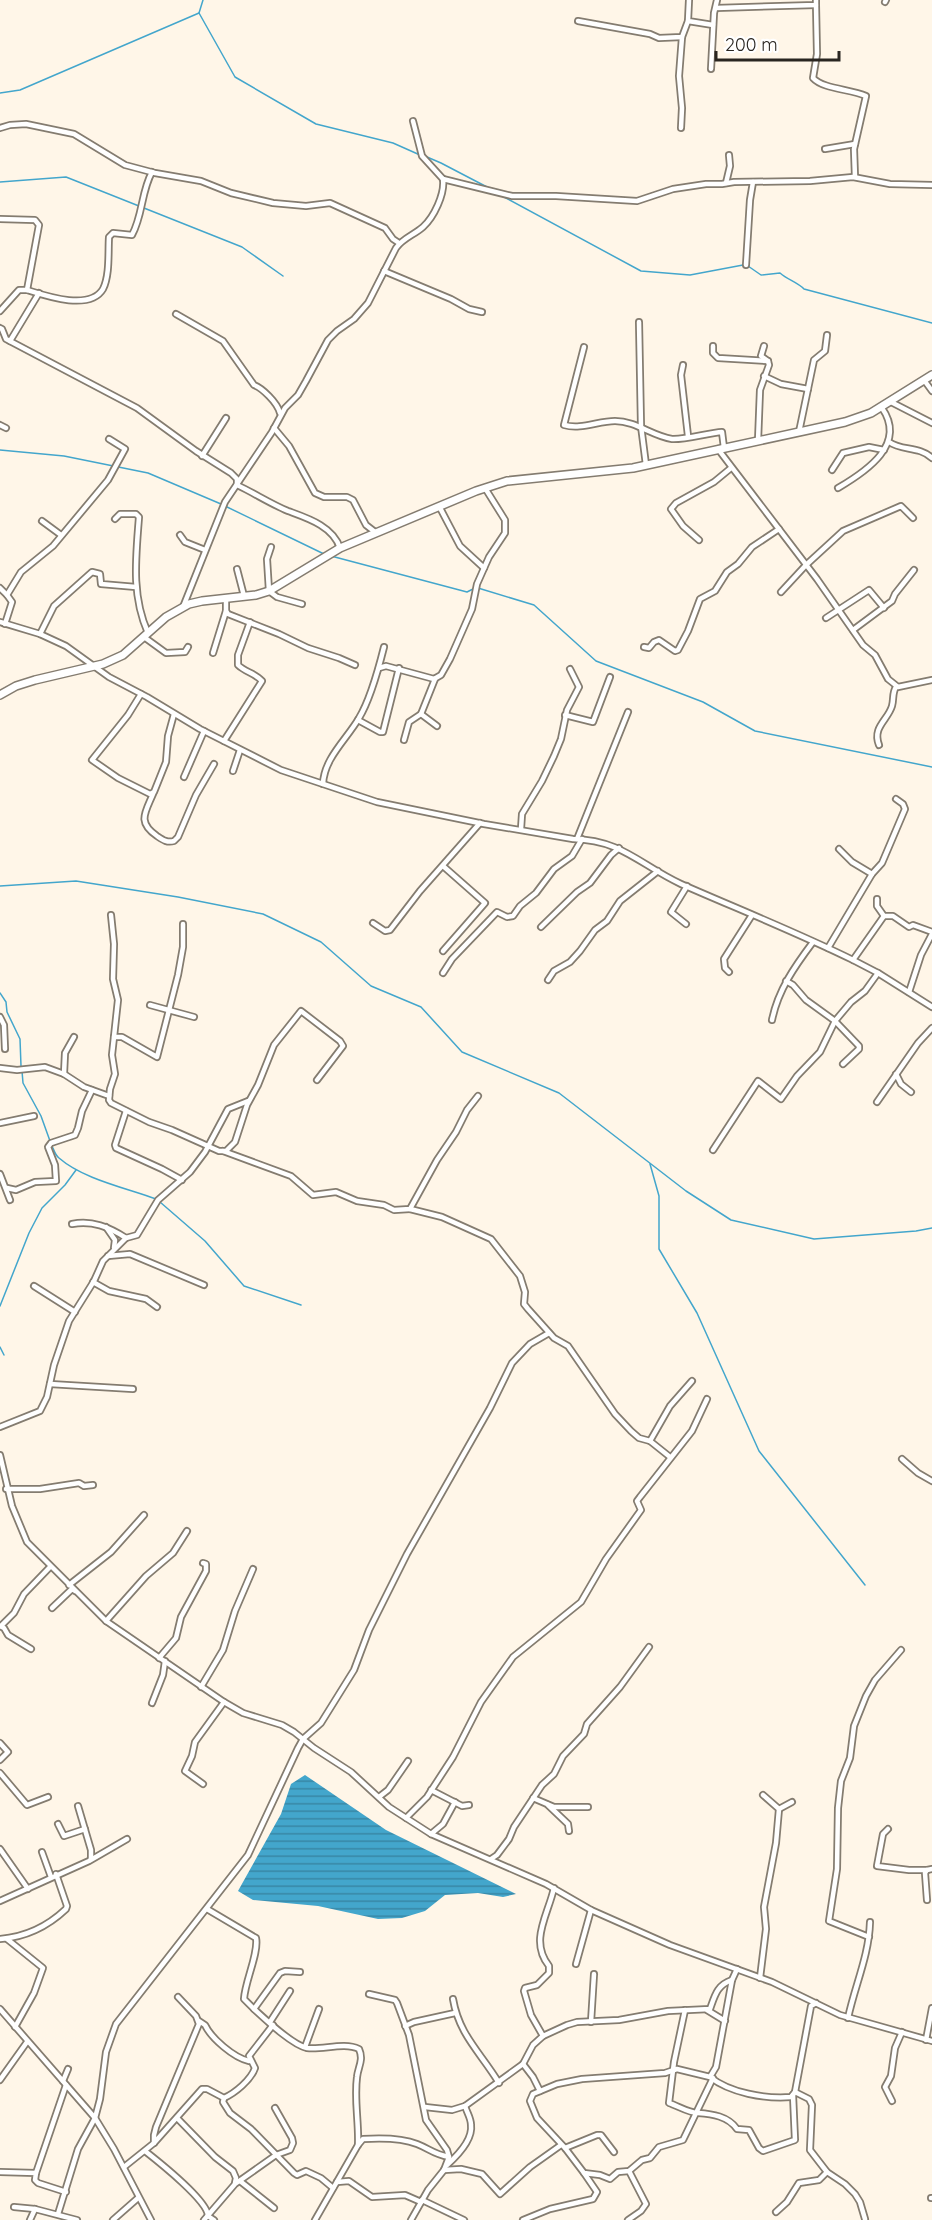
<svg xmlns="http://www.w3.org/2000/svg" width="932" height="2220" viewBox="0 0 932 2220" font-family="Quicksand,sans-serif">
<style>
.water{fill:url(#water-rules)}
.lines{fill:none;stroke-linecap:round;stroke-linejoin:round}
.stream{stroke:#43a6cc;stroke-width:1.5}
.minor-casing{stroke:#847c70;stroke-width:8}
.secondary-casing{stroke:#847c70;stroke-width:10}
.minor{stroke:#fff;stroke-width:4.5}
.secondary{stroke:#fff;stroke-width:7}
</style>
<defs>
<pattern id="water-rules" width="6" height="5" patternUnits="userSpaceOnUse" patternTransform="scale(1.5)"><rect width="6" height="5" fill="#43a6cc"/><path d="M0 2.5h6" fill="none" stroke="#3887a5"/></pattern>
</defs>
<rect width="100%" height="100%" fill="#fff6e8"/>
<path class="water" d="M305,1775L386,1830L516,1894L503,1897L478,1893L445,1895L425,1911L402,1918L378,1919L318,1906L253,1900L238,1891L281,1814L291,1784Z"/>
<g class="lines">
<g class="stream">
<path d="M199,13L235,77L316,124L393,143L420,155"/>
<path d="M0,93L20,90L199,13L203,0"/>
<path d="M427,157L441,163L487,187"/>
<path d="M0,182L66,177L242,247L283,276"/>
<path d="M504,197L641,271L690,275L743,265"/>
<path d="M748,266L761,275L780,273C788,280 797,282 804,289L932,323"/>
<path d="M0,450L64,456L148,473L221,504"/>
<path d="M225,506L324,554"/>
<path d="M331,556L467,592L473,589"/>
<path d="M478,588L534,605L596,661L703,702L755,731L932,767"/>
<path d="M0,886L76,881L178,897L263,914L321,942L371,986L421,1007L462,1052L559,1093L686,1191L731,1220L814,1239L916,1231L932,1228"/>
<path d="M0,993L6,1002L7,1012L20,1039L21,1066"/>
<path d="M22,1071L23,1083L41,1116L50,1141"/>
<path d="M52,1146C54,1150 55,1155 59,1158C83,1179 126,1188 156,1199"/>
<path d="M650,1164L659,1196V1249L697,1313L759,1451L865,1585"/>
<path d="M160,1202L205,1241L244,1286L301,1305"/>
<path d="M0,1306L29,1233L42,1208L65,1185L76,1170"/>
<path d="M0,1347L4,1355"/>
</g>
<g class="minor-casing">
<g id="minor">
<path d="M689,0L688,21L713,25"/>
<path d="M885,2L886,0"/>
<path d="M816,5L817,54L813,78C823,89 850,89 866,96L854,149L855,177"/>
<path d="M716,8L816,5V0"/>
<path d="M578,21L650,34L659,38L682,37L688,21"/>
<path d="M711,69L714,13L717,0"/>
<path d="M0,128L10,125L26,124L74,134L125,165L155,173L201,181L231,193L273,203L306,206L330,203L385,228L393,239L399,243"/>
<path d="M681,128L682,108L679,76L682,37"/>
<path d="M825,149L855,144"/>
<path d="M443,179L512,196H556L637,201L673,189L706,184H722L734,182L810,181L853,177L890,184L932,185"/>
<path d="M726,183L730,166L729,155"/>
<path d="M0,219L35,220L39,225L27,290"/>
<path d="M746,265L750,200L753,182"/>
<path d="M384,271L451,299L469,309L482,312"/>
<path d="M0,311L19,290H27C46,296 90,311 103,289C110,275 108,252 109,237L113,233L132,235C143,215 141,192 152,172"/>
<path d="M176,314L223,341L254,385C262,388 277,402 280,413"/>
<path d="M639,322L641,426L646,465"/>
<path d="M0,328L2,329L6,339L137,408L196,451L231,473L237,479V485C254,493 271,504 288,511C307,518 333,526 340,548"/>
<path d="M10,341L39,293"/>
<path d="M713,346V353L718,358L768,361"/>
<path d="M584,347L564,425C581,430 598,421 615,421C636,421 652,436 672,439C683,440 709,433 722,432L724,448"/>
<path d="M683,365L681,375L688,436"/>
<path d="M764,376L781,384L808,389"/>
<path d="M924,380L932,391"/>
<path d="M891,402L932,423"/>
<path d="M0,425L6,428"/>
<path d="M274,428L289,446L315,493L324,497H347L353,500L366,525L375,532"/>
<path d="M799,432L814,360L825,351L827,335"/>
<path d="M758,441L760,390L769,365L768,361L761,356L764,346"/>
<path d="M889,442C902,451 919,446 932,458"/>
<path d="M718,449L817,579L863,645L875,655L888,679L898,687L932,680"/>
<path d="M202,456L226,418"/>
<path d="M832,470L843,453L869,447L884,450"/>
<path d="M838,488C867,471 907,444 882,408"/>
<path d="M439,506L460,546L484,568"/>
<path d="M115,519L120,514H136L139,517C136,557 131,595 148,633"/>
<path d="M42,521L61,535"/>
<path d="M180,535L185,542L205,550"/>
<path d="M699,540L683,526L671,509L676,503L714,482L731,468"/>
<path d="M271,547L267,559L269,591L277,597L302,604"/>
<path d="M237,569L244,596"/>
<path d="M0,588L7,595"/>
<path d="M781,592L806,565L843,531L901,506L913,518"/>
<path d="M226,599V611L228,614L279,634L308,648L339,658L355,665"/>
<path d="M183,607L225,502L272,432L285,408L298,395L306,381L328,340L337,331L354,319L368,303L396,248C403,238 414,235 423,227C434,217 445,194 443,179L422,156L413,121"/>
<path d="M826,618L869,590L884,608"/>
<path d="M0,622L40,634L66,646L109,677L147,697L200,729L281,770L377,802L484,824L573,839C622,840 640,865 681,884C738,909 796,932 853,960L878,973L932,1007"/>
<path d="M5,624L12,602L7,595L21,572L53,546L108,480L125,449L109,439"/>
<path d="M853,630L892,601L895,594L914,570"/>
<path d="M40,634L54,606L92,572L100,574L101,584L136,587"/>
<path d="M144,637L166,653L185,652L188,647"/>
<path d="M644,647L649,648L654,642L659,640L675,651L678,650L688,631L700,599L715,591L727,572L738,564L752,547L779,529"/>
<path d="M213,653L226,611"/>
<path d="M379,668L386,666L434,679L441,675L450,659L472,609L477,584L489,557L505,533V520L485,488"/>
<path d="M141,694L128,715L92,760L118,778L150,794L154,792L166,762L168,736L174,714"/>
<path d="M421,714L437,726"/>
<path d="M565,715L593,722L610,677"/>
<path d="M358,720L380,732H383L399,668"/>
<path d="M404,740L409,722L421,714L435,679"/>
<path d="M224,741L262,681C255,673 245,672 238,665V655L250,622"/>
<path d="M879,745C872,727 888,720 892,706C894,699 892,693 896,687"/>
<path d="M233,771L240,750"/>
<path d="M184,777L204,731"/>
<path d="M323,784C324,758 347,739 359,718C370,700 379,667 384,647"/>
<path d="M153,794C145,813 137,822 157,836C163,840 167,843 174,841L178,837L196,795L214,764"/>
<path d="M521,829L522,814L542,781L554,756L561,739L567,710L579,687L570,669"/>
<path d="M577,839L628,712"/>
<path d="M839,849L852,862L872,874"/>
<path d="M443,866L485,903L443,951"/>
<path d="M877,899V906L884,916H893L909,927L913,925L932,932"/>
<path d="M111,915L114,944L113,979L118,1000L112,1055L115,1074L110,1089L109,1100L111,1103L149,1122L172,1130L219,1151H226L235,1142L247,1105L258,1085L274,1045L301,1011L340,1041L343,1046L317,1080"/>
<path d="M373,923L385,931L390,930L420,891L480,823"/>
<path d="M686,924L671,912L687,886"/>
<path d="M541,927L577,892L590,883L611,855L619,848"/>
<path d="M828,948L872,874L882,863L905,809L903,804L896,799"/>
<path d="M853,960L884,916"/>
<path d="M729,972L725,968L724,959L752,915"/>
<path d="M443,973L452,959L497,912L507,917L513,916L520,906L536,893L554,869L572,856L582,839"/>
<path d="M548,980L554,971L570,962L580,951L595,930L607,921L620,901L658,871"/>
<path d="M786,981L793,985L806,1000L835,1021L859,1046V1049L843,1064"/>
<path d="M909,992L921,955L932,934"/>
<path d="M150,1005L194,1017"/>
<path d="M0,1017L4,1025L5,1049"/>
<path d="M772,1020C778,990 795,966 813,942"/>
<path d="M114,1037H122L157,1057L178,975L183,947V924"/>
<path d="M0,1068L17,1070L45,1067L64,1074L84,1087L109,1096"/>
<path d="M64,1074L65,1053L74,1037"/>
<path d="M896,1074L901,1084L911,1092"/>
<path d="M877,1102L918,1043L932,1028"/>
<path d="M126,1111L115,1145L116,1148L162,1169L182,1180"/>
<path d="M0,1123L34,1116"/>
<path d="M713,1150L758,1081L781,1099L797,1076L820,1052L835,1021L851,1002L865,991L878,973"/>
<path d="M223,1151L291,1176L313,1195L336,1192L357,1201L384,1205L394,1210L410,1209L437,1160L456,1132L467,1110L478,1096"/>
<path d="M0,1174L10,1200"/>
<path d="M7,1188L16,1190L35,1182L56,1181L55,1165L48,1147L51,1143L75,1135L78,1128L82,1111L92,1090"/>
<path d="M410,1209L442,1217L491,1239L520,1276L525,1292L524,1304L528,1309L554,1338L568,1346L615,1414L631,1431L639,1438L650,1441L670,1457"/>
<path d="M72,1224C92,1220 109,1227 126,1238"/>
<path d="M106,1227L115,1240L114,1248"/>
<path d="M108,1256L130,1254L204,1285"/>
<path d="M93,1282L109,1291L146,1299L157,1307"/>
<path d="M34,1286L75,1312"/>
<path d="M50,1384L133,1389"/>
<path d="M0,1427L40,1411L47,1397L54,1365L69,1321L94,1281L103,1261L126,1238L137,1235L158,1200L190,1172L205,1152L228,1109L248,1101"/>
<path d="M650,1441L670,1406L692,1381"/>
<path d="M0,1455L12,1506L27,1542L106,1621L224,1702L243,1713L282,1725L294,1732L314,1748L351,1772L389,1807L431,1834L546,1884L591,1910L670,1945L772,1982L840,2015L932,2041"/>
<path d="M902,1459L918,1473L932,1481"/>
<path d="M6,1489H40L79,1483L84,1486L93,1485"/>
<path d="M69,1585L111,1552L144,1515"/>
<path d="M52,1608L72,1589L75,1591"/>
<path d="M106,1621L146,1576L173,1553L187,1531"/>
<path d="M0,1626L4,1628L8,1635L31,1649"/>
<path d="M1,1626L14,1613L24,1594L50,1567"/>
<path d="M159,1658L176,1638L181,1617L206,1571V1564L203,1563"/>
<path d="M201,1687L223,1650L235,1611L253,1569"/>
<path d="M152,1703L163,1675L165,1661"/>
<path d="M0,1743L8,1752L0,1760"/>
<path d="M0,1773L27,1805L48,1797"/>
<path d="M203,1784L185,1771L192,1756L195,1742L224,1702"/>
<path d="M431,1790L462,1806L469,1805"/>
<path d="M379,1797L388,1790L408,1761"/>
<path d="M533,1798L554,1807H588"/>
<path d="M548,1805L568,1824L569,1831"/>
<path d="M78,1806L91,1850V1859"/>
<path d="M779,1809L792,1802"/>
<path d="M406,1818L427,1797L453,1757L481,1702L513,1657L581,1602L606,1559L641,1510L637,1501L640,1497L692,1431L707,1399"/>
<path d="M58,1824L64,1836L85,1829"/>
<path d="M888,1829L883,1834L877,1866L909,1870H927"/>
<path d="M431,1834L443,1824L455,1802"/>
<path d="M0,1849L28,1889"/>
<path d="M42,1852L51,1877"/>
<path d="M491,1859L497,1855L509,1839L514,1827L542,1785L554,1774L563,1756L584,1734L587,1724L620,1687L649,1647"/>
<path d="M927,1900L925,1873L927,1870L932,1869"/>
<path d="M0,1901L89,1861L127,1839"/>
<path d="M207,1909L256,1938C259,1953 245,1981 244,1999L254,2009"/>
<path d="M869,1937L829,1921L837,1869L838,1808L841,1781L850,1758L854,1726L866,1696L875,1680L901,1650"/>
<path d="M0,1939C26,1937 47,1927 66,1909L67,1906L56,1874"/>
<path d="M7,1939L43,1968L34,1993L15,2027"/>
<path d="M576,1964L591,1910"/>
<path d="M300,1972L285,1971L280,1973L254,2009C265,2019 292,2045 307,2048C323,2050 344,2042 359,2049C364,2060 358,2067 357,2077C354,2100 359,2122 358,2145"/>
<path d="M760,1978L766,1929L764,1907L776,1843L779,1809L763,1795"/>
<path d="M369,1994L395,2000L397,2003L409,2035L426,2120L447,2150L449,2157L444,2170L428,2190L411,2220"/>
<path d="M453,1999C459,2035 481,2053 499,2083"/>
<path d="M0,2009L95,2118L114,2149L151,2220"/>
<path d="M685,2010L674,2062L669,2103C678,2106 689,2113 698,2113C712,2114 728,2116 737,2129L749,2130L759,2148L763,2151L795,2140L793,2095"/>
<path d="M707,2010L725,2021"/>
<path d="M848,2018C855,1985 869,1956 870,1922"/>
<path d="M199,2021L205,2025C211,2038 234,2058 249,2061"/>
<path d="M270,2022L290,1991"/>
<path d="M591,2022L594,1974"/>
<path d="M405,2026L414,2022L455,2013"/>
<path d="M543,2036L531,2015L524,1991L525,1988L537,1985L549,1973V1966C529,1941 548,1915 554,1888"/>
<path d="M926,2040L932,2008"/>
<path d="M305,2047L319,2009"/>
<path d="M523,2064L533,2077L540,2091"/>
<path d="M710,2077L716,2067L732,1980"/>
<path d="M713,2078L683,2140L659,2147L650,2158L642,2160L629,2171L618,2172L610,2179L600,2175L584,2173L565,2148L537,2118L530,2101L533,2094L557,2084L582,2079L665,2073L677,2069L710,2077C730,2093 765,2099 791,2097L795,2092L811,2006L816,2003"/>
<path d="M0,2080L27,2042"/>
<path d="M63,2081L68,2069"/>
<path d="M795,2092L809,2099L812,2105L810,2150L827,2172L845,2184L855,2194L860,2202L865,2219"/>
<path d="M224,2098L223,2102L230,2113L251,2129L294,2173L297,2175L306,2171L321,2178L333,2188"/>
<path d="M892,2101L885,2087L891,2076L895,2048L902,2032"/>
<path d="M425,2107L452,2110L465,2106L523,2064L533,2045L543,2036L567,2025L577,2022L619,2020L668,2011L710,2009C715,1995 717,1985 732,1980L737,1969"/>
<path d="M177,2118L215,2157L233,2171L236,2178L235,2183"/>
<path d="M154,2143V2135L156,2127L199,2024L196,2016L178,1997"/>
<path d="M565,2148L597,2135H601L614,2152"/>
<path d="M145,2151C159,2162 208,2201 208,2216L214,2220"/>
<path d="M447,2165C457,2156 473,2140 471,2125C471,2118 467,2113 465,2106"/>
<path d="M124,2167L154,2143L202,2089H207L224,2098C235,2093 251,2080 255,2068L249,2056L273,2025"/>
<path d="M444,2170L461,2169L482,2174L500,2194L530,2167L561,2145"/>
<path d="M0,2172L36,2173L35,2180L38,2183L66,2192"/>
<path d="M36,2173L66,2085"/>
<path d="M240,2181L274,2208"/>
<path d="M337,2182L349,2181L372,2197L405,2195L421,2202"/>
<path d="M931,2198H932"/>
<path d="M422,2200L464,2220"/>
<path d="M14,2207L35,2209L77,2220"/>
<path d="M776,2212L787,2202L799,2183L819,2180L827,2172"/>
<path d="M58,2214L78,2149L95,2118L100,2099L106,2052L116,2024L248,1855L298,1748L303,1739L321,1723L354,1670L369,1630L407,1554L490,1408L512,1363L530,1344L549,1333"/>
<path d="M30,2220L35,2209"/>
<path d="M113,2220L138,2198"/>
<path d="M204,2220L235,2184L276,2155L290,2150L293,2143L292,2138L275,2108"/>
<path d="M315,2220L358,2145L363,2139C379,2138 402,2138 417,2144C430,2149 433,2154 449,2157"/>
<path d="M523,2220L550,2209L593,2199L597,2192L584,2173"/>
<path d="M628,2220L641,2211L646,2204L629,2171"/>
</g>
</g>
<g class="secondary-casing">
<path id="secondary" d="M0,695L16,686L35,680L103,664L123,655L166,617L189,604L202,601L256,595L269,591L340,548L476,491L507,481L633,468L845,422L871,413L932,375"/>
</g>
<use href="#minor" class="minor"/>
<use href="#secondary" class="secondary"/>
</g>
<path d="M716 51v9h123v-9" fill="none" stroke="#292520" stroke-width="3"/>
<text x="725" y="51" font-size="18" fill="#292520" stroke="#ffffff" stroke-width="4.5" paint-order="stroke">200 m</text>
</svg>
